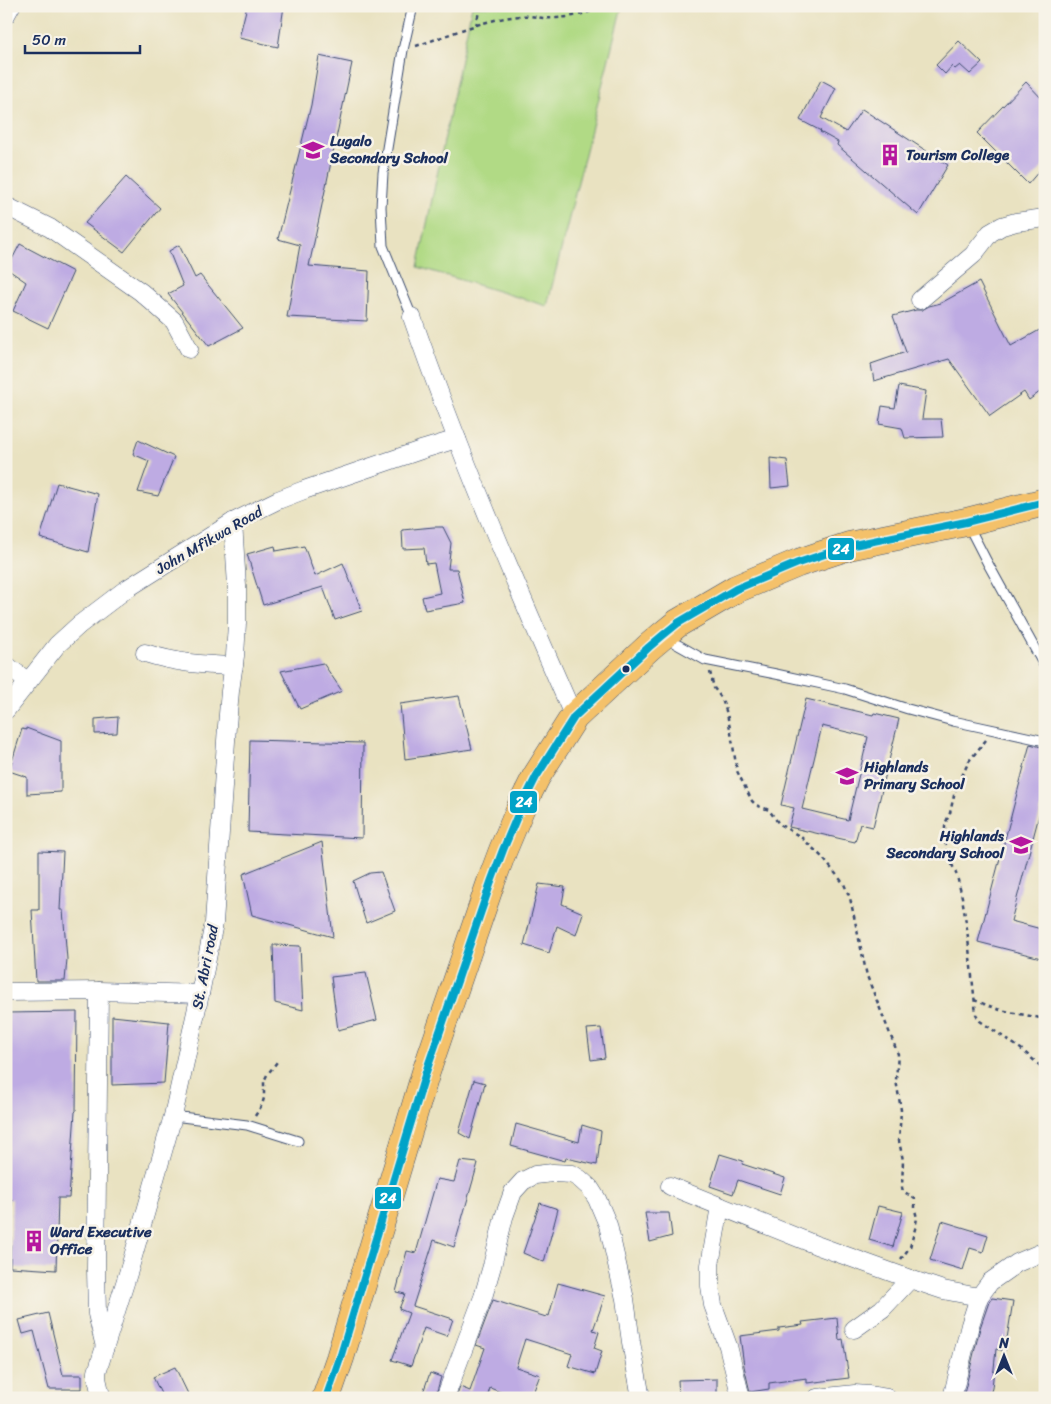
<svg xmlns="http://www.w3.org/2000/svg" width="1051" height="1404" viewBox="0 0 1051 1404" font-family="Sriracha,sans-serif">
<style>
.green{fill:#b1da85;stroke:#668472}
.building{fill:#beabe3;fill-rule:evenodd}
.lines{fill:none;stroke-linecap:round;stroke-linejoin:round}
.lane-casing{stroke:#3a4a6d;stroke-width:11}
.street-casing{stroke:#3a4a6d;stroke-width:19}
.highway-casing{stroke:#3a4a6d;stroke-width:29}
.path{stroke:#3a4a6d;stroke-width:2.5;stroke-dasharray:4 4;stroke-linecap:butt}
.lane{stroke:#fff;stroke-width:9}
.street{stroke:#fff;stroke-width:18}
.highway{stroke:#f4c16a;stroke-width:28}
.bus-1-casing{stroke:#f7f3e8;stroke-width:11}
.bus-1{stroke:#01a3c8;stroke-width:8}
.bus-dot{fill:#1b2f5e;stroke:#f7f3e8;stroke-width:2}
.labels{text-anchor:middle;stroke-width:5;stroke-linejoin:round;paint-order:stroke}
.poi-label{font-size:15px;font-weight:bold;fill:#1b2f5e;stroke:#f7f3e8;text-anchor:start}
.street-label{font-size:15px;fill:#1b2f5e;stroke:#f7f3e8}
.line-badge{stroke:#f7f3e8;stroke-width:2}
.badge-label{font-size:14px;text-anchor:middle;font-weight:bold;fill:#fff}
</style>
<rect width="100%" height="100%" fill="#f7f3e8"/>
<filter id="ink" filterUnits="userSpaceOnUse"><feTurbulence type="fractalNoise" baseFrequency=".02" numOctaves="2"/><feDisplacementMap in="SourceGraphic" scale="10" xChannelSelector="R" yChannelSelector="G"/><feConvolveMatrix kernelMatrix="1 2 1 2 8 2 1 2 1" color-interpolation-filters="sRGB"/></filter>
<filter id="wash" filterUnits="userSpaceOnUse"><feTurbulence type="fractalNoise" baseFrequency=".0096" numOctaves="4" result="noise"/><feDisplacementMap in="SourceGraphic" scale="20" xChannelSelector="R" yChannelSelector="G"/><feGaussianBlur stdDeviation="1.12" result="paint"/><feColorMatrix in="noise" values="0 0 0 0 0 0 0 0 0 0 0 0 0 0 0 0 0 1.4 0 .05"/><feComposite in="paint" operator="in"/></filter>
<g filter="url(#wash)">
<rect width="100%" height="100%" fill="#e9e2c1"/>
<path class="green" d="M472,6H622L547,306L418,267Z"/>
<g id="blocks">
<g class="building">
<path d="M247,6H284L278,47L239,38Z"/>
<path d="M959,41L982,63L970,74L960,65L955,69L952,66L945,74L936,65Z"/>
<path d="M319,56L352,63L309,266L369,271L367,321L287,317L300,245L278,239L311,105Z"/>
<path d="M821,80L836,88L821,118L846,132L862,109L948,165L918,215L837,145L838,142L820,132L821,131L800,120Z"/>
<path d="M1026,82L1045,102V164L1028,184L977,133Z"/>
<path d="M126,177L160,208L124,252L85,223Z"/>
<path d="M20,244L73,272L48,328L13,311L26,282L7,269Z"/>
<path d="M179,245L195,278L200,275L243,328L209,346L168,294L183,286L169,251Z"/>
<path d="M979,282L1011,346L1045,327V388L1029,400L1024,392L990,416L949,359L874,381L871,364L906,352L893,316L916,310H922L929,306L941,303Z"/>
<path d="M899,386L926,391L922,419H941L943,437L905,438L902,428L879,424L882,406L895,408Z"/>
<path d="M138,440L174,457L158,496L138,492L149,461L133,454Z"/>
<path d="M770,458L787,460L790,486L771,488Z"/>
<path d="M57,483L98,494L88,552L40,538Z"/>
<path d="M434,527H443L451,543L448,569H457L465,603L425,610L422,597L440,593L434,563L426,564L424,548L403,549L402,530Z"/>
<path d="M275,546L276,551L304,546L315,576L343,563L362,611L335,620L323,587L263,605L247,554Z"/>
<path d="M323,663L342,691L300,709L281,671Z"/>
<path d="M459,696L472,749L405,759L400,704Z"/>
<path d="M806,699L873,715L874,713L899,719L873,827L860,824L855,842L789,827L794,808L781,805ZM822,726L868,737L848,820L802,809Z"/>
<path d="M118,717L117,733L95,734V719Z"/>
<path d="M26,728L61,741V792L27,794V777L9,771L22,729L26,730Z"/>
<path d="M250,740L363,743L362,838L248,832Z"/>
<path d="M1030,744L1045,748V793L1011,921L1045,930V959L978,942Z"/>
<path d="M322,842L333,937L252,915L243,874Z"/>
<path d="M39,851L63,852L60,910H63L67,959L65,981H36L32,910H39Z"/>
<path d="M381,872L395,911L366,923L353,881L370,873Z"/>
<path d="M539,884L565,887L562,904L583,913L576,935L557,926L549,953L524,945Z"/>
<path d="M273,945L300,946L303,1010L275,1003Z"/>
<path d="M366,973L377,1020L338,1030L331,977Z"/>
<path d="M77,1012L76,1111L75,1112L69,1198H58L56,1270L10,1267L12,1199L6,1200V1013Z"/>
<path d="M112,1016L169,1022L164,1083L112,1085Z"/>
<path d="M601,1028L605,1058L591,1060L587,1029Z"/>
<path d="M474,1080L485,1083L470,1139L459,1133Z"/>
<path d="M516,1124L579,1142L582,1125L601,1131L597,1165L566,1158L565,1161L511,1146Z"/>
<path d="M720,1154L743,1161L742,1164L785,1178L780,1194L738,1180L733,1194L710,1186Z"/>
<path d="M460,1161L478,1163L454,1247L434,1240L413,1306L453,1319L447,1336L424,1328L411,1366L392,1360L409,1313L399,1309L405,1294L396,1292L407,1251L416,1253L437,1179L454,1182Z"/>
<path d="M540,1203L558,1209L544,1262L523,1253Z"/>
<path d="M878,1206L903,1212L893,1247L869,1240Z"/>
<path d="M645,1213H669L672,1236L650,1242Z"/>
<path d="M942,1221L988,1235L983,1252L970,1248L963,1270L930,1260Z"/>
<path d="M558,1283L605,1296L593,1330L599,1332L594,1348L602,1351L595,1374L568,1366L572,1354L525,1339L516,1367L540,1375L531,1398H516L490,1388L487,1398H456L460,1387L470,1391L485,1348L476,1345L493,1300L546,1317L547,1315L549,1316Z"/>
<path d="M992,1298L1013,1301L1005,1351L996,1349L992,1388L989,1398H963L980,1328L989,1302Z"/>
<path d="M48,1313L63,1375H82V1389H49L34,1331L23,1334L19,1320Z"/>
<path d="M837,1318L839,1340L843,1339L849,1378L807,1383V1378L769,1383V1389L750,1392L744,1366L740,1336L779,1331V1328L803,1325L802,1322Z"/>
<path d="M175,1367L190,1398H163L153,1377Z"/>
<path d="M430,1373L441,1377L435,1398H421Z"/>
<path d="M717,1379V1398H679L678,1380Z"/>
</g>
</g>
</g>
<g filter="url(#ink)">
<use href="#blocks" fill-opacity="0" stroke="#3a4a6d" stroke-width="1"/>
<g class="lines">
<g class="lane-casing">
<g id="lane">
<path d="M412,317L383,246L381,207L383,173L403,50L413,6"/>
<path d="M968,525L987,562L1045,667"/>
<path d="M664,637L705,660L776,674L845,689L908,709L953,721L1045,741"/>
<path d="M173,1116L247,1125L298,1141"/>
</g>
</g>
<g class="street-casing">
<g id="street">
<path d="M6,15L11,6"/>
<path d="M6,206L50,228L141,292L174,321L189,349"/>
<path d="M920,300L973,255L990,233L1002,226L1016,222L1045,218"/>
<path d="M412,317C459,453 516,585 574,717"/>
<path d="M145,653C176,663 202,665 234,666"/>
<path d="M6,665L27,681"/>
<path d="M6,710L57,645L79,625L125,590L233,522L278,500L304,490L424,449L457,439"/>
<path d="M99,991L96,1269L97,1314L105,1347"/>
<path d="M6,992L99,991L200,994"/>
<path d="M670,1186L816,1245L910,1279L943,1290L979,1297"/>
<path d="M720,1206L710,1265V1286L713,1305L728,1346L741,1398"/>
<path d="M854,1329L882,1309L910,1279"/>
<path d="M103,1398L101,1396L97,1378V1372L130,1267L173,1116L200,994L214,923L227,726L230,691L235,656L237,623V586L233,522"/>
<path d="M445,1398L483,1297L492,1266L504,1217L513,1192L523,1181L535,1175L553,1173L572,1174L580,1179L590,1188L597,1199L608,1225L625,1299L631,1342L641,1398"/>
<path d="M817,1398L855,1394L868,1395L887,1398"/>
<path d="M952,1398L970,1325L979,1297L990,1282L1017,1263L1045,1251"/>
</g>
</g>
<g class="highway-casing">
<path id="highway" d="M326,1398L340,1358L426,1072L491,882L503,850L521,807L536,777L574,717L649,647L662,636L678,623L736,589L798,563L849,546L966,522L1045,502"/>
</g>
<g class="path">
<path d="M476,26L480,6"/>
<path d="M416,46C450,35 484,19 520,16C528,15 536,17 543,18C563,19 586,15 603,6"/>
<path d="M710,672L714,688L722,699L727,714L731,733L737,771L752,801L756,805L769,810L779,824L801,837L822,857L844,884L850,898L867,976L898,1054L896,1080L901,1110L899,1141L903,1160L902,1188L903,1191L915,1199V1210L917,1218L915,1229L910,1247L901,1259"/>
<path d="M986,740L969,761L955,791L950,813L945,824V839L947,853L957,876L962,897L967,929L976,1014L980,1021L1021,1049L1045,1070"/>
<path d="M974,1000L1000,1010L1045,1019"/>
<path d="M255,1116L262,1105L264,1098V1081L267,1075L277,1062"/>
</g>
<use href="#lane" class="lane"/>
<use href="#street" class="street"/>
<use href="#highway" class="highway"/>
<g class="bus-1-casing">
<path id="bus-1" d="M326,1398L340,1358L426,1072L491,882L503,850L521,807L536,777L574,717L649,647L662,636L678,623L736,589L798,563L849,546L966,522L1045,502"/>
</g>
<use href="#bus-1" class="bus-1"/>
</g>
</g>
<defs>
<g id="school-bare" transform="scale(1.725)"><path d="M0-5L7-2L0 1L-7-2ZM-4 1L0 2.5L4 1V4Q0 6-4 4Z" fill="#b5179e" stroke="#f7f3e8" stroke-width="2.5" paint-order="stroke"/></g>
<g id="building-bare" transform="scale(1.725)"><path d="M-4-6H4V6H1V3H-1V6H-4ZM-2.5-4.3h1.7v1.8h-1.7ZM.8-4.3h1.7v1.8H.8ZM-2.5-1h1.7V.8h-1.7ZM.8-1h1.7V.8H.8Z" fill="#b5179e" stroke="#f7f3e8" stroke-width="2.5" paint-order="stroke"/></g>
</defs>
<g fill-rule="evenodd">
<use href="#school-bare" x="313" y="150"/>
<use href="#building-bare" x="890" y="155"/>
<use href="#school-bare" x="847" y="776"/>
<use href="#school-bare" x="1021" y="845"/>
<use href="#building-bare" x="34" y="1241"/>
</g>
<circle class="bus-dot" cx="626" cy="669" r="4.5"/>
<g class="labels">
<g class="poi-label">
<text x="330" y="146">Lugalo<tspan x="330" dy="17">Secondary School</tspan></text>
<text x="906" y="160">Tourism College</text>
<text x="864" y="772">Highlands<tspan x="864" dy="17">Primary School</tspan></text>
<text x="1004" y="841" text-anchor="end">Highlands<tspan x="1004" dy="17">Secondary School</tspan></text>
<text x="50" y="1237">Ward Executive<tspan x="50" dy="17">Office</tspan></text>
</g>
<g class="street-label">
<text transform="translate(209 540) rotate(-30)" y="5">John Mfikwa Road</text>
<text transform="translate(205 967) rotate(-79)" y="5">St. Abri road</text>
</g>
</g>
<g class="line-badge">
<rect x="827" y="537" width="28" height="24" rx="5" fill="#01a3c8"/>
<rect x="509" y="790" width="29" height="24" rx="5" fill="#01a3c8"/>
<rect x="374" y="1186" width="28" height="24" rx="5" fill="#01a3c8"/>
</g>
<g class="badge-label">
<text x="841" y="554">24</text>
<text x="524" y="807">24</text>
<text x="388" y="1203">24</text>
</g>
<rect width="1051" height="1404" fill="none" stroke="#f7f3e8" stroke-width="25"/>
<g transform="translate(1004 1356)" stroke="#f7f3e8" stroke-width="4" paint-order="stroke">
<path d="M0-4L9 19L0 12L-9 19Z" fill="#1b2f5e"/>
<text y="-8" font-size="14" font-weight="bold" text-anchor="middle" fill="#1b2f5e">N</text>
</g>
<path d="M25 45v8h115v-8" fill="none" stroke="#1b2f5e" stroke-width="2.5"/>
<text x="32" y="45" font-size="15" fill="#1b2f5e" stroke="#f7f3e8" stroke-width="4" paint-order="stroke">50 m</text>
</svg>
